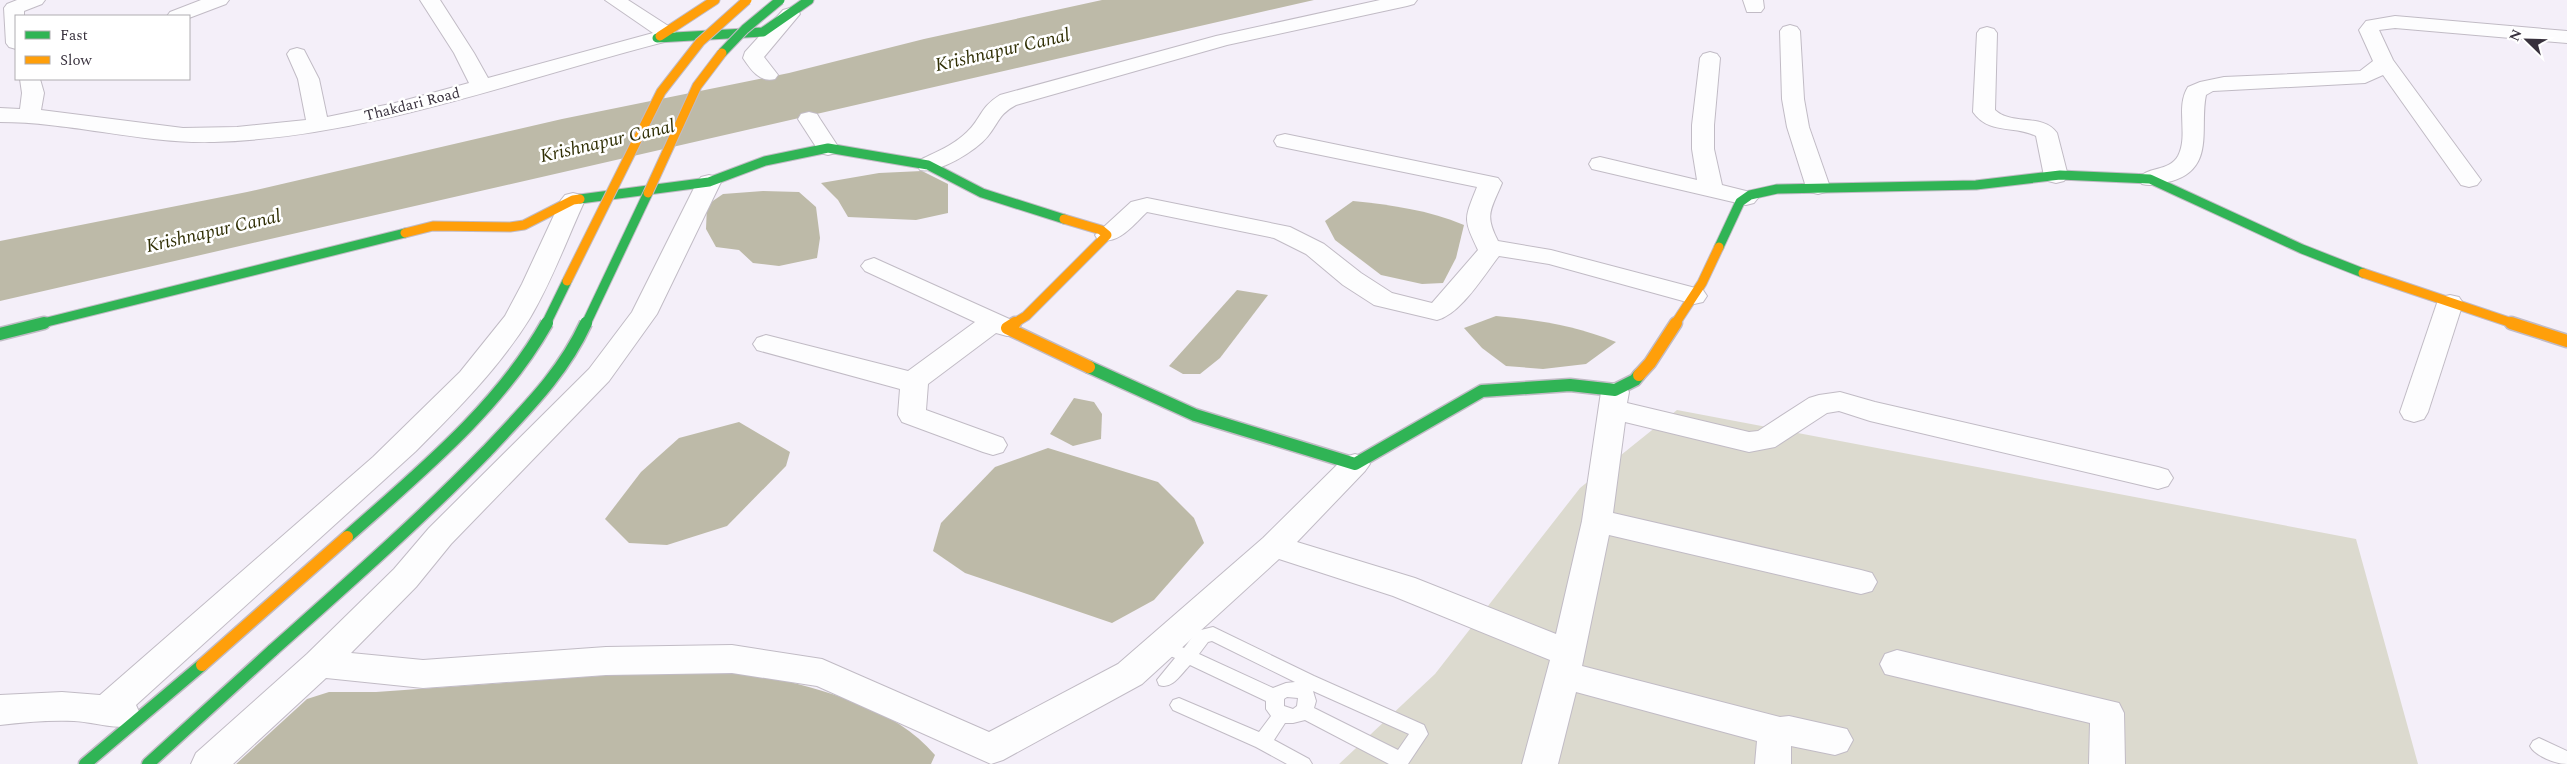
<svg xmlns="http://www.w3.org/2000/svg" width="2567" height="764" viewBox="0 0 2567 764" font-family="Spectral,serif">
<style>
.green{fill:#dcdacf}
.water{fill:#bdbaa8}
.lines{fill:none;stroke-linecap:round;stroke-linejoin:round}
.lane-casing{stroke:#c1bbc5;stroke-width:2}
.street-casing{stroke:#c1bbc5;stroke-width:2}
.fast-far1-casing{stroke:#c1bbc5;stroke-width:11}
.fast-casing{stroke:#c1bbc5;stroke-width:15}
.slow-far1-casing{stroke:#c1bbc5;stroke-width:11}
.slow-casing{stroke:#c1bbc5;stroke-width:15}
.lane{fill:#fdfdfe;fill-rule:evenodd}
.street{fill:#fdfdfe;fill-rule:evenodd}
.fast-far1{stroke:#30b455;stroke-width:9}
.fast{stroke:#30b455;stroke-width:12}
.slow-far1{stroke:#ff9f0a;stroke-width:9}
.slow{stroke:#ff9f0a;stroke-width:12}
.fast-bridge-far1-casing{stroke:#c1bbc5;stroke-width:11;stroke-linecap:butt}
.fast-bridge-casing{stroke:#c1bbc5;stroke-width:15;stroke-linecap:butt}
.slow-bridge-far1-casing{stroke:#c1bbc5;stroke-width:11;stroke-linecap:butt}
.slow-bridge-casing{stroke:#c1bbc5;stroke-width:15;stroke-linecap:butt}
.fast-bridge-far1{stroke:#30b455;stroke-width:9}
.fast-bridge{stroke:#30b455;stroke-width:12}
.slow-bridge-far1{stroke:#ff9f0a;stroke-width:9}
.slow-bridge{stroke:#ff9f0a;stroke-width:12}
.labels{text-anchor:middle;stroke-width:5;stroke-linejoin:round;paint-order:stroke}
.far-street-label{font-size:15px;fill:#38313d;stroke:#fff}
.water-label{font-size:19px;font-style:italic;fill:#313006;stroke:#fff}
</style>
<rect width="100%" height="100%" fill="#f4eff9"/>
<path class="green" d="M1677,410L2356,539L2418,764H1339L1435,674L1580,488Z"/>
<g class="water">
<path d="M1102,0H1314L0,301V241L247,192L562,119L789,73L924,39Z"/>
<path d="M922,171L948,184V213L916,220L848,217L838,200L821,183L879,173Z"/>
<path d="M763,191L799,192L816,207L820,238L817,258L779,266L753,263L739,250L716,247L706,229L707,205L723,194Z"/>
<path d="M1353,201C1392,205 1428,210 1464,225L1456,258L1443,283L1422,284L1381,275L1335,240L1325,221Z"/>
<path d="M1237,290L1268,295L1220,358L1200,374H1183L1169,366Z"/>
<path d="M1496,316C1539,320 1576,326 1616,342L1586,364L1543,369L1506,366L1482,348L1464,328Z"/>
<path d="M1074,398L1094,402L1102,414L1101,439L1073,446L1050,434Z"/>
<path d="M739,422L790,452L786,466L727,526L667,545L629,543L605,519L641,472L679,438Z"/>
<path d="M1048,448L1158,482L1194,518L1204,543L1154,600L1112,623L965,573L933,551L941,523L995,467Z"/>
<path d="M726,667C795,684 887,698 935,755L931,764H236L307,699L329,692H376Z"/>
</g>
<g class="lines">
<g class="lane-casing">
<g id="lane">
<path d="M1213,627L1314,676L1424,725L1428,734L1408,764H1389L1305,720L1293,723H1285L1274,740L1309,759L1312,764H1287L1256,747L1173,710L1170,705L1173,700L1179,698L1259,732L1271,716L1266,709V701L1190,665C1181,674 1172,690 1159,685L1157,680L1175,658L1156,650L1154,645L1156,640L1162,638L1184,648L1197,631ZM1212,641L1295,682L1286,683L1273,688L1199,654L1208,642ZM1313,691L1409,734L1398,750L1314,708L1316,701ZM1287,697L1298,698L1297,706L1293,709L1284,706V699Z"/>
<path d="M2539,738L2567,751V764C2556,764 2535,756 2530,746L2533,741Z"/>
</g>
</g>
<g class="street-casing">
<g id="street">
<path d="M17,0H45L42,4L24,11V16H16V49L9,47L6,43L4,8L7,4Z"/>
<path d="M201,0H229L226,4L189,18V16H167L170,12Z"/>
<path d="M420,0H440L474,53L488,78L653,33L605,0H628L673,29L676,33L664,42C516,80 369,137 214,142C142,144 72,122 0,122V108L20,109L22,93L20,79H40L44,93L41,110L183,128L237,127L306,120L298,79L287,54L290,50L297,48L304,50L319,79L327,117L395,103L469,83L454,53Z"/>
<path d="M1380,0H1417L1414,4L1407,6L1227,45L1016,105C999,114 999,122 988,136C976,151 938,174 920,170L917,165L920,160C936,152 954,145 967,132C981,119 980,107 1000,95L1216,36Z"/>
<path d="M1743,0H1763L1764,8L1761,12H1747Z"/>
<path d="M790,8L797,10L800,14L764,57L778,75L775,79C760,83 751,70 743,58L745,52L783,10Z"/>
<path d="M2395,16L2567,31V43L2395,28L2379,30L2393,60L2481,180L2477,185L2469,187L2461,185L2383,75L2365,83L2213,91L2206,95C2199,127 2216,168 2172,181C2162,183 2152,187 2142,184L2138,179C2147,166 2169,172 2178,156C2189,135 2175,107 2188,87L2200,82L2224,77L2360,71L2373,61L2359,30L2366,21Z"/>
<path d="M1790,25L1797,27L1800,31L1804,99L1809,127L1830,187L1826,192L1818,194L1810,192L1806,187L1787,127L1782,99L1780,31L1783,27Z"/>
<path d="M1987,27L1994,29L1997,33L1995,110C2012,126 2043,113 2057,133L2068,176L2064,181L2056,183L2048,181L2044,176L2036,136C2014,125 1989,135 1973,112L1977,33L1980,29Z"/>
<path d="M1710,52L1717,54L1720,58L1714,125V149L1722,185L1754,193L1758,198L1754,203L1746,205L1592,169L1589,164L1592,159L1600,157L1697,180L1692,149V125L1700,58L1703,54Z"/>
<path d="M809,112L817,114L820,119L839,148L836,153L828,155L820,153L798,119L801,114Z"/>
<path d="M1285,134L1498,178L1502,183C1491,210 1484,214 1498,241L1551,250L1703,290L1707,296L1703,302L1694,304L1549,264L1499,256C1484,275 1461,314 1437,320L1374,305L1343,285L1306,254L1274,238L1147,212C1133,225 1119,245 1098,240L1095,235L1131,202L1147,198L1290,227L1324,244L1361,273L1392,293L1432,303L1478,250C1463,218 1464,220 1477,187L1277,146L1274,141L1277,136Z"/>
<path d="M709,175L717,177L721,182L657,314L609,381L451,544L416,587L351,653L423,660L606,647L732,645L822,659L989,732L1118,664L1263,538L1345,457L1355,454L1365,457L1370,464L1365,471L1297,542L1415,578L1556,634L1582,521L1601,392L1605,385L1615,383L1625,385L1629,392L1627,403L1749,432L1758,431L1809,398L1819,395L1840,392L1875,402L2158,467L2168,470L2173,478L2168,486L2158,489L1870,421L1839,411L1827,413L1775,447L1749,452L1625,422L1613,513L1861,570L1872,573L1877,582L1872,591L1861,594L1609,535L1582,666L1780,717L1789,716L1847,729L1853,740L1847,751L1835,755L1791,746V764H1755L1757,741L1576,692L1558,764H1522L1550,660L1393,596L1279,559L1142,684L1003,760L991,764L817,686L732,673L606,675L423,688L326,678L233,764H191L196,753L307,654L394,569L429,528L589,369L632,312L697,182L701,177Z"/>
<path d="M573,193L581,195L585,200C567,239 552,281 530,318C499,368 457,410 416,451L136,705L140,714L135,724C116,731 95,722 74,721C49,720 25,722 0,725V695L62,692L100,695L373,457L460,372L505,316L522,284L561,200L565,195Z"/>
<path d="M874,258L1016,322L1020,328L1016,334L1007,336L996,333L928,384L926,410L1003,438L1007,445L1003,452L993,455L983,452L902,422L898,415L900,389L757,350L753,344L757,338L766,335L908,371L975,322L865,271L861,266L865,261Z"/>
<path d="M2450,295L2459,297L2463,303L2428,412L2424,419L2414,422L2404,419L2400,412L2437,303L2441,297Z"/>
<path d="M1897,650L2119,703L2124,713L2125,764H2089L2090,723L1885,674L1880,664L1885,654Z"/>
</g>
</g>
<g class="fast-far1-casing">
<g id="fast-far1">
<path d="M657,38L763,32L809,0"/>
<path d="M580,199L709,182L765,161L828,148L928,165L982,193L1064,219"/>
<path d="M1719,247L1740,202L1750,195L1777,189L1976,185L2060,175L2150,179L2302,249L2363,273"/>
<path d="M39,324L405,233"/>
</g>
</g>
<g class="fast-casing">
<g id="fast">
<path d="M0,334L44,323"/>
<path d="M1089,367L1195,415L1355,464L1482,391L1570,385L1615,390L1635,380L1639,375"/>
<path d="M85,764L202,665"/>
<path d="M148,764L273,650"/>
</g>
</g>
<g class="slow-far1-casing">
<g id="slow-far1">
<path d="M660,36L715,0"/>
<path d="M405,233L433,226L510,227L524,225L573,200L580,199"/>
<path d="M2363,273L2515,324"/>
<path d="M1013,324L1026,316L1107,235L1101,230L1064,219"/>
<path d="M1675,324L1702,283L1719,247"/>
</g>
</g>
<g class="slow-casing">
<g id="slow">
<path d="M1015,323L1007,328L1089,367"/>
<path d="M2511,323L2567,341"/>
<path d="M1639,375L1650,363L1676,323"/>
</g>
</g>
<use href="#lane" class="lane"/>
<use href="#street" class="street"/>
<use href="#fast-far1" class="fast-far1"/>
<use href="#fast" class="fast"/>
<use href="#slow-far1" class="slow-far1"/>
<use href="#slow" class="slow"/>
<g class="fast-bridge-far1-casing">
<g id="fast-bridge-far1">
<path d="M722,53L745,29L780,0"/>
<path d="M546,324L567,281"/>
<path d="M586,324L648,193"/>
</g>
</g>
<g class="fast-bridge-casing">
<g id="fast-bridge">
<path d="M347,537C419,473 499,408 547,323"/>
<path d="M273,650C346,585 419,521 487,451C525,410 562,375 586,323"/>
</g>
</g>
<g class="slow-bridge-far1-casing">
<g id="slow-bridge-far1">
<path d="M648,193L697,86L722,53"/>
<path d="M567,281L661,92L700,42L747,0"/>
</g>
</g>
<g class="slow-bridge-casing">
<path id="slow-bridge" d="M202,665L347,537"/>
</g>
<use href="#fast-bridge-far1" class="fast-bridge-far1"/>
<use href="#fast-bridge" class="fast-bridge"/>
<use href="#slow-bridge-far1" class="slow-bridge-far1"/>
<use href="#slow-bridge" class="slow-bridge"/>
</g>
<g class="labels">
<g class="far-street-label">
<text transform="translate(412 104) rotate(-14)" y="5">Thakdari Road</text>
</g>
<g class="water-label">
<text transform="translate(1002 49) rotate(-13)" y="7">Krishnapur Canal</text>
<text transform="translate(607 140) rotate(-13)" y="7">Krishnapur Canal</text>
<text transform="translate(213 230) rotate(-13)" y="7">Krishnapur Canal</text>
</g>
</g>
<rect x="15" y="15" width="175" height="65" fill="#ffffff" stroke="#afadb1"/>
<rect x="25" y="31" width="25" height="8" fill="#30b455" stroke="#afadb1"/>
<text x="60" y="40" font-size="15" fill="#38313d">Fast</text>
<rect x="25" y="56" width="25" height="8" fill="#ff9f0a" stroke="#afadb1"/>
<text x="60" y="65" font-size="15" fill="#38313d">Slow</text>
<g transform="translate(2527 40) rotate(293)" stroke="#ffffff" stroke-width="4" paint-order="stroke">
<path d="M0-4L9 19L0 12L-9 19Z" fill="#38313d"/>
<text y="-8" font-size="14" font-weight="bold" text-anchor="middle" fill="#38313d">N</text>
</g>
</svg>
